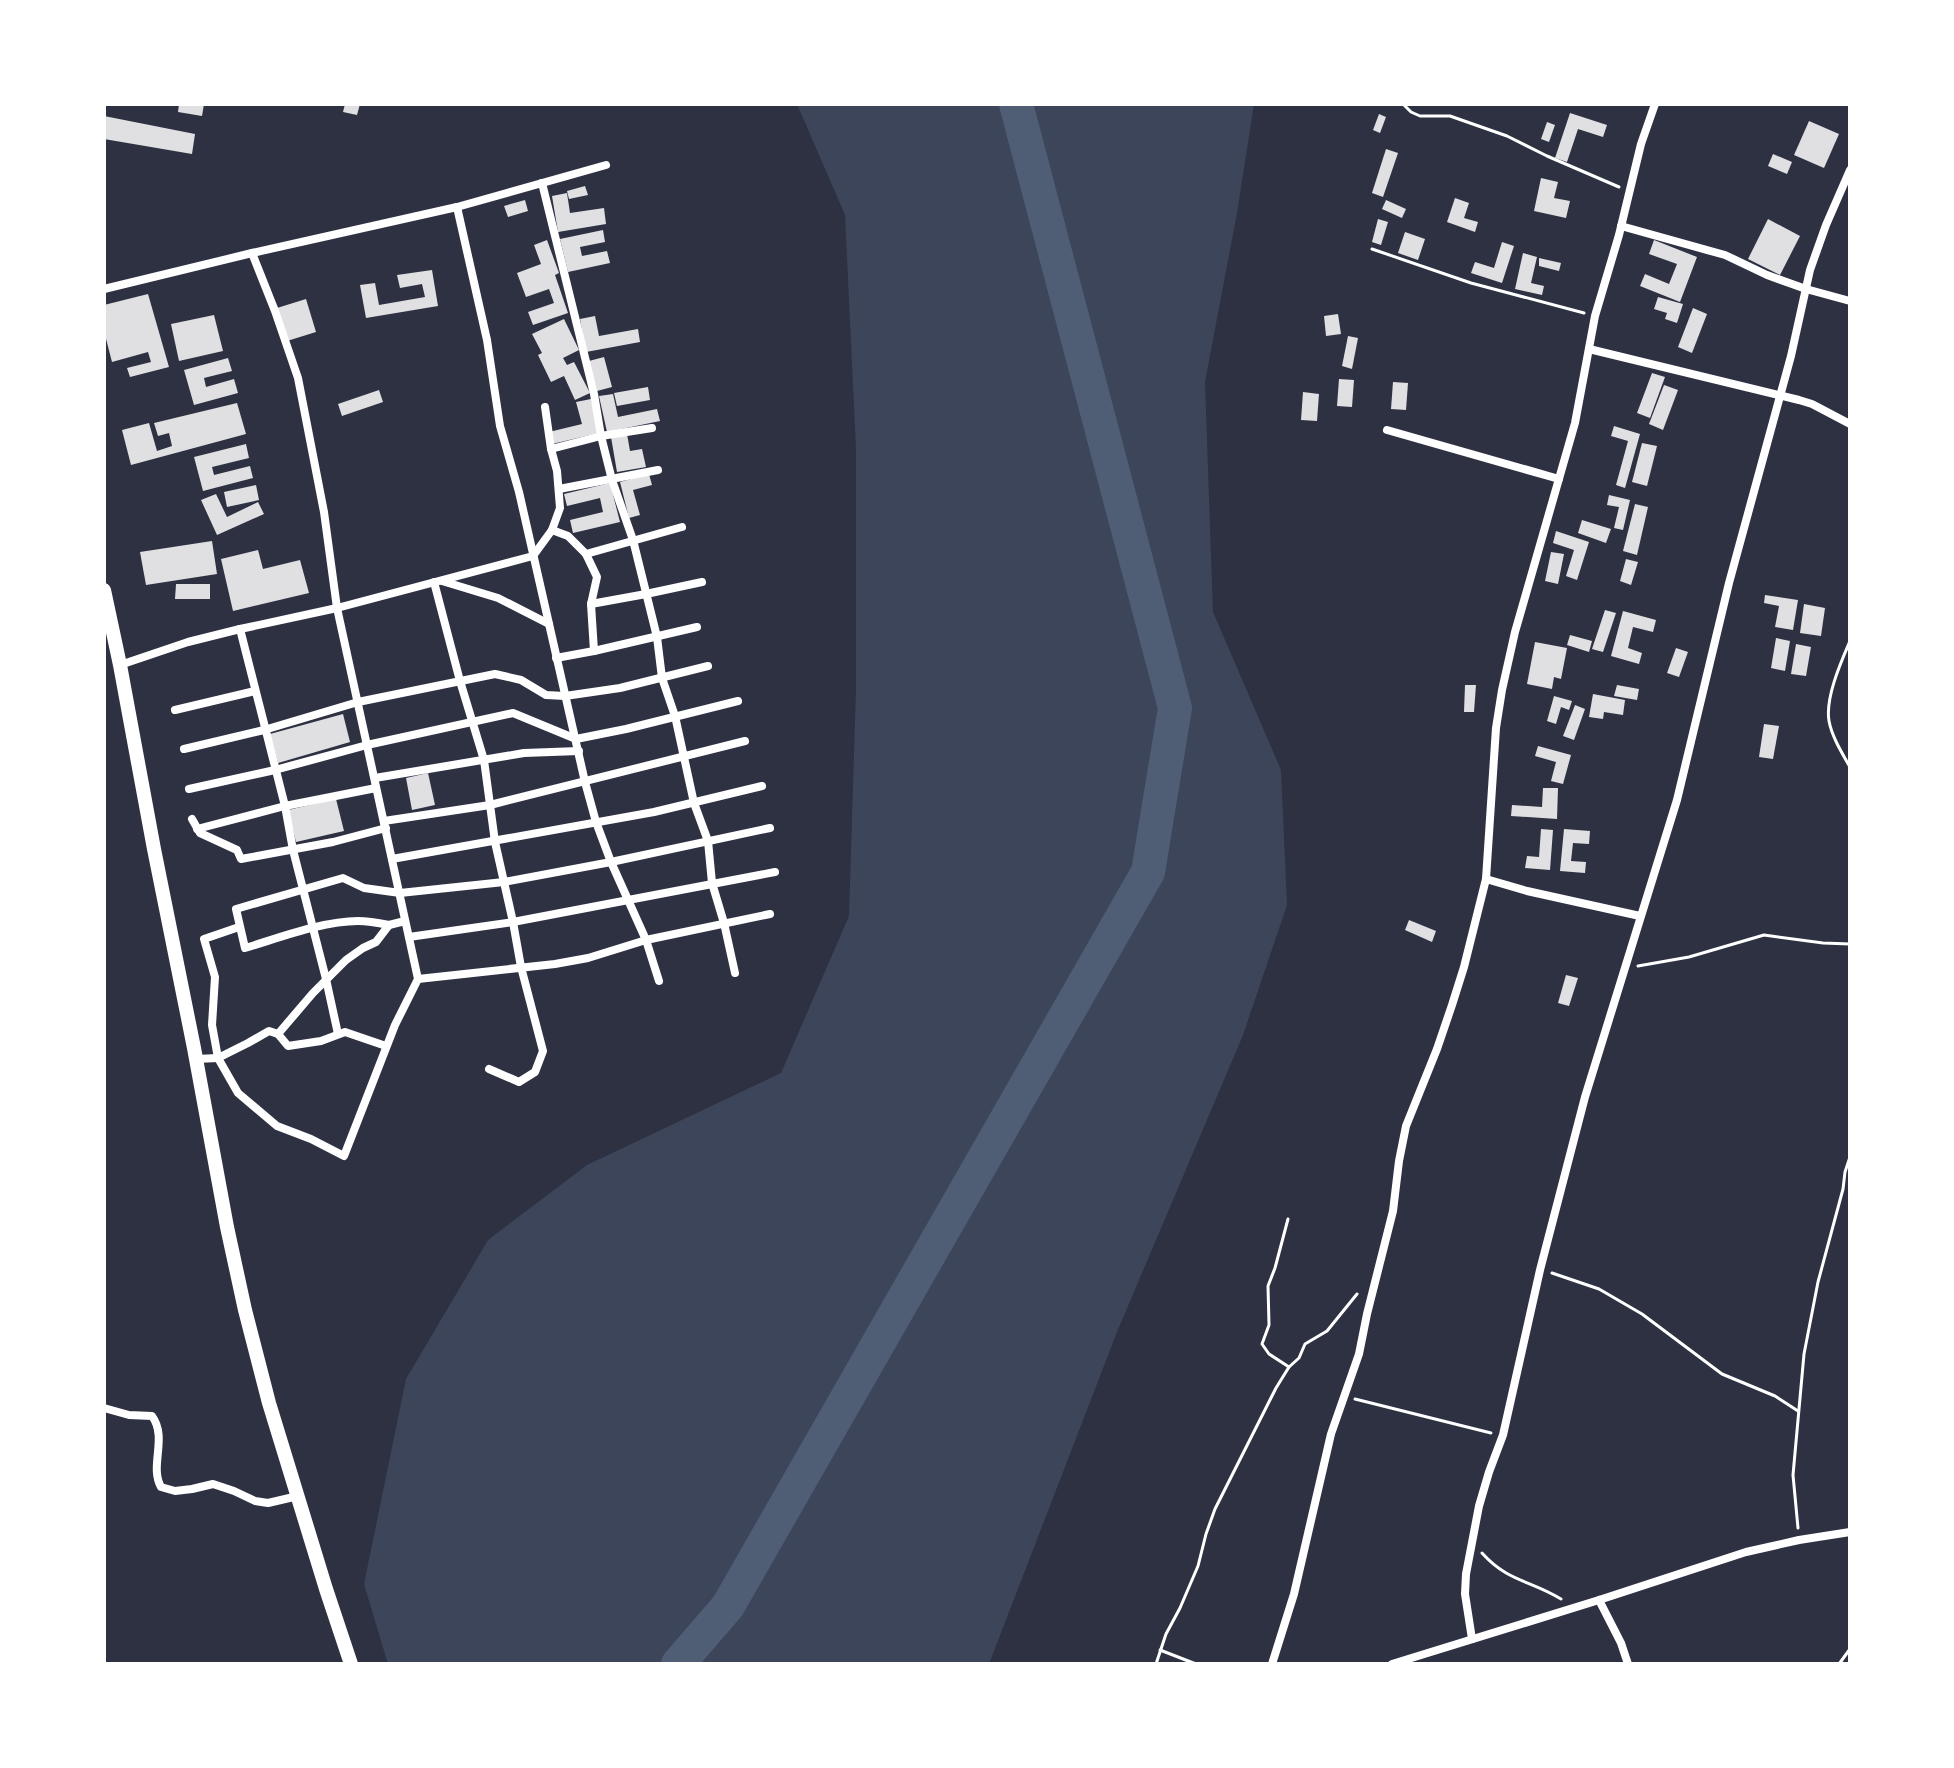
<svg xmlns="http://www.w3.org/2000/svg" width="1954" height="1768" viewBox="0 0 1954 1768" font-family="'Varela Round',sans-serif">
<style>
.green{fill:#3c4559}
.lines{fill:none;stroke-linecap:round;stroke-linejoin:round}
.river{stroke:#4f5d75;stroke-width:34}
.building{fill:#e0e0e3}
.path{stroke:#fff;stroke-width:3}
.minor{stroke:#fff;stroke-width:8}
.trunk{stroke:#fff;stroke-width:14}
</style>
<rect width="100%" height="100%" fill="#2d3142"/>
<path class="green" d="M797,104H1254L1237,213L1205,382L1213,612L1281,770L1287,905L1243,1035L1117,1332L989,1664H388L364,1584L406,1379L488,1240L587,1165L781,1073L849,916L856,688V449L845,215Z"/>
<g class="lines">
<path class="river" d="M678,1664L728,1606L1148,872L1175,708L1016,104"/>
</g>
<g class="building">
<path d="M179,104H204L202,116L178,112Z"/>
<path d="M345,104H360L357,115L343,112Z"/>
<path d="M1570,113L1607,125L1603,137L1578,129L1567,162L1555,158Z"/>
<path d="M1379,114L1386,117L1380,133L1373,130Z"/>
<path d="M104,116L195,134L192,154L104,139Z"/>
<path d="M1809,121L1839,134L1824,168L1794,155Z"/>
<path d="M1547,122L1555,125L1549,142L1541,139Z"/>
<path d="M1386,149L1398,153L1383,197L1372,193Z"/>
<path d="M1773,154L1792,162L1787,174L1768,166Z"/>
<path d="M1541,178L1558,182L1554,198L1570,201L1566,218L1534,211Z"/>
<path d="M585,186L588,195L569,199L567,191Z"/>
<path d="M567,193L570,213L604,208L606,224L558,232L552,196Z"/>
<path d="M1455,198L1469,203L1464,218L1478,222L1475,232L1447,222Z"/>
<path d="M525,200L528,211L508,217L504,206Z"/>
<path d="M1386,200L1406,209L1402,218L1382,209Z"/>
<path d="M1378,219L1388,222L1381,245L1372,242Z"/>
<path d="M1768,219L1800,236L1780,275L1748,259Z"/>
<path d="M603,230L605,242L580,247L582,256L607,251L610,263L568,272L560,239Z"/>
<path d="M1405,232L1425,239L1418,260L1398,253Z"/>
<path d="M547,240L559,273L555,275L568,313L533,325L528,312L554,303L549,289L526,297L517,273L541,264L534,245Z"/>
<path d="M1654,240L1697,257L1680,302L1640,286L1645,274L1669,284L1677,264L1649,254Z"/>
<path d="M1502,242L1514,246L1502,283L1471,273L1475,262L1494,268Z"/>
<path d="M1523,253L1537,257L1531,283L1544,286L1542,295L1515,289Z"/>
<path d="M1539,258L1561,263L1559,271L1539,266Z"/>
<path d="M432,270L438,306L366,318L360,285L375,283L379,305L425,297L422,284L400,288L397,275Z"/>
<path d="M148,294L169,367L130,377L127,368L151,362L148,352L112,362L104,331V305Z"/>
<path d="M1658,297L1683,304L1677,323L1665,319L1667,313L1654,309Z"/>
<path d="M306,299L316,332L287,341L277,308Z"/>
<path d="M1693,308L1707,314L1692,353L1678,347Z"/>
<path d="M1338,314L1341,334L1326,336L1324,316Z"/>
<path d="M214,315L223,351L179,361L171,324Z"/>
<path d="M595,316L599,336L638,329L640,342L586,352L580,319Z"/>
<path d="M564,319L579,350L563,358L567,365L574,362L590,393L575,400L564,376L551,382L538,355L542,353L532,334Z"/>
<path d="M1348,336L1358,338L1352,369L1342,366Z"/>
<path d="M604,357L612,387L597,391L589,361Z"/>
<path d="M228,358L232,371L204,378L206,387L234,379L238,393L194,405L184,370Z"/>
<path d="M1652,373L1665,377L1650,418L1637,413Z"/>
<path d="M1339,379L1354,380L1352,407L1337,406Z"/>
<path d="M1393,382L1408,383L1406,410L1391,409Z"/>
<path d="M1664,385L1678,390L1663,430L1649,424Z"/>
<path d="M648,387L650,400L617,406L614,393Z"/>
<path d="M379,390L383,402L342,416L338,404Z"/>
<path d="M1303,392L1319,394L1317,421L1301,420Z"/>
<path d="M613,394L618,417L657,409L660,421L607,432L599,396Z"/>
<path d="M591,399L599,433L552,444L549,432L582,424L576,402Z"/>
<path d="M237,403L246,434L131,465L122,430L149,423L157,451L172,446L169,433L158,436L154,423Z"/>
<path d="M1614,426L1640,434L1625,488L1616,485L1628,441L1611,436Z"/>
<path d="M627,434L630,451L642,449L646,467L617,472L611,437Z"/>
<path d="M1642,443L1657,446L1647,486L1632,482Z"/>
<path d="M246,444L249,458L212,467L214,475L250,466L253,478L203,491L194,457Z"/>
<path d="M649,474L652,485L633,490L640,515L629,518L620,482Z"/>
<path d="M610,483L620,522L573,533L570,520L603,512L600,498L567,506L564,494Z"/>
<path d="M256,485L259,500L227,507L224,492Z"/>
<path d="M216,494L227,517L258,502L264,514L217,535L201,500Z"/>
<path d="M1609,495L1630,500L1623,530L1614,528L1619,507L1607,505Z"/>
<path d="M1635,504L1648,507L1637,555L1623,551Z"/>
<path d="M1582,520L1611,529L1606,543L1578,533Z"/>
<path d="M1556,531L1589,542L1577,580L1566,576L1574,550L1553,543Z"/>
<path d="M212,541L217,574L146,585L140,552Z"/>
<path d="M258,550L263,569L300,560L309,593L233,611L221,559Z"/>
<path d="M1551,552L1564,554L1558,584L1545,581Z"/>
<path d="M1626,559L1638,562L1631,585L1620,581Z"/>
<path d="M176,584H210V599H175Z"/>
<path d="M1765,595L1798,600L1793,630L1775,627L1779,606L1764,603Z"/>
<path d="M1804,604L1825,608L1821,636L1800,633Z"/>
<path d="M1605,610L1616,613L1603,652L1592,649Z"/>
<path d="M1623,611L1656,620L1653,632L1633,627L1628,648L1642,653L1639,664L1611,656Z"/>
<path d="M1570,635L1592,641L1589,652L1567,645Z"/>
<path d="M1776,638L1790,641L1785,671L1771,668Z"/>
<path d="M1535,642L1567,648L1561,679L1554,677L1552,689L1527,684Z"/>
<path d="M1796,644L1811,647L1806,676L1791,674Z"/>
<path d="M1676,648L1688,652L1679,677L1667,673Z"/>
<path d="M1465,685H1476L1474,712H1464Z"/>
<path d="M1617,685L1639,689L1637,700L1614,696Z"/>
<path d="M1593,694L1625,700L1623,715L1604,712L1603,719L1589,717Z"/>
<path d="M1554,696L1572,701L1569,710L1561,707L1556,724L1547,721Z"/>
<path d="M1575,705L1585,709L1574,740L1563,736Z"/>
<path d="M343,714L350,742L278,763L270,734Z"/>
<path d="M1764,724L1779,726L1773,759L1759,757Z"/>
<path d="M1538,746L1571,755L1563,784L1551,781L1556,762L1535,756Z"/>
<path d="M428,773L435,805L412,810L406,778Z"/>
<path d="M1543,788H1558L1557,819L1511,816L1512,805L1542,807Z"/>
<path d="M336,799L344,831L296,842L288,810Z"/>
<path d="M1541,829L1553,830L1550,870L1525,868L1527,856L1539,857Z"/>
<path d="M1564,829L1590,831L1589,844L1573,843L1571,861L1586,862L1585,873L1560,871Z"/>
<path d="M1409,920L1436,931L1432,942L1405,930Z"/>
<path d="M1566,975L1578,978L1569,1006L1558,1003Z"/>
</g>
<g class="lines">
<g class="path">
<path d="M1403,104L1411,112L1420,116H1450L1507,136L1547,156L1619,187"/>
<path d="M1372,249L1471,283L1584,313"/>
<path d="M1850,641C1841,662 1825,698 1829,721C1832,737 1842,753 1850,767"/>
<path d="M1638,966L1689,957L1764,935L1823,943L1850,944"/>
<path d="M1288,1219L1275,1268L1268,1286L1269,1325L1262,1344L1269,1354L1289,1367"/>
<path d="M1552,1273L1599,1289L1642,1314L1722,1374L1775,1396L1798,1411"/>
<path d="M1355,1399L1491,1433"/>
<path d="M1798,1528L1793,1475L1804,1354L1818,1282L1843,1189L1845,1172L1850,1157"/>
<path d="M1482,1553C1508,1582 1530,1580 1561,1599"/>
<path d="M1160,1650L1196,1664"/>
<path d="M1156,1664L1166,1634L1180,1608L1198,1566L1206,1534L1215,1509L1276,1388L1289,1367L1299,1358L1305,1344L1327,1331L1357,1294"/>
<path d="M1839,1664L1850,1649"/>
</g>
<g class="minor">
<path d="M542,183L594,394L601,436L612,480L633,540L657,637L662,678L675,716L694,803L708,841L712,883L724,923L735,973"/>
<path d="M457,207L487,340L500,426L519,492L585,782L596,822L611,862L646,940L659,981"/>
<path d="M1621,226L1725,255L1767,275L1806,289L1850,301"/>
<path d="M104,289L252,253L457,207L606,165"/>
<path d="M1589,349L1799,400L1812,404L1850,424"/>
<path d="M1387,430L1559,479"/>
<path d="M551,449L601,436L652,428"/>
<path d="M559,489L658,470"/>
<path d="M552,530L568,536L586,554L597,577L591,604"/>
<path d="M586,554L682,527"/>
<path d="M442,581L498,598L549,624"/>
<path d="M434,582L460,681L484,760L495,842L513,922L521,967L543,1051L535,1072L519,1082L489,1069"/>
<path d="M240,629L285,806L293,850L326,979L338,1034"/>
<path d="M594,651L591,604L646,594L702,582"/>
<path d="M556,658L594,651L697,627"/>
<path d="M120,665L188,642L240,629L337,608L533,556L552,530L560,508L557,471L551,449L545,407"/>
<path d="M175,710L255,691"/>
<path d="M184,749L264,730L358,702L495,674L521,680L546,695L565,696L620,688L708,666"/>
<path d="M375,778L524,753L579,751"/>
<path d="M189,789L275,770L367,745L513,713L576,739L626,729L738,701"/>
<path d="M192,819L200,833L237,850L241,859L333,842L386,828"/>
<path d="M384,821L490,805L745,741"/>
<path d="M197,829L285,806L376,788"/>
<path d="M392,859L654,812L762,786"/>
<path d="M1486,879L1527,891L1640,916"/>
<path d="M389,925C379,923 368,921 358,921C323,921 279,938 245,948L236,909L343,878L364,888L400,893L504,882L611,862L770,828"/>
<path d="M239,927L204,939L215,977L212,1025L218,1058L238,1093L277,1126L311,1139L344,1156L395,1025L418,979L337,608L324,512L298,378L275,311L252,253"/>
<path d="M409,937L513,922L775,872"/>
<path d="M418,979L555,964L588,958L646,940L770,914"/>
<path d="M278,1034L313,993L346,960L363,948L376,942L389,925L405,921"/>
<path d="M196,1059L218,1058L248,1043L269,1031L278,1034L288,1046L321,1041L345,1032L386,1046"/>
<path d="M104,1408L129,1415L152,1416C168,1438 149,1466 161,1487L175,1491L192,1489L213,1484L234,1491L255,1501L268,1503L298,1496"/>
<path d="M1599,1600L1621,1643L1628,1664"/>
<path d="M1472,1639L1465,1594L1466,1574L1479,1506L1489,1472L1503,1435L1540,1270L1585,1097L1677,800L1729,583L1791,356L1810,270L1826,225L1850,170"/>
<path d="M1272,1664L1294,1594L1331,1434L1359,1354L1367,1314L1393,1211L1399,1161L1406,1126L1437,1049L1452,1005L1464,967L1486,879L1496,728L1502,690L1515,632L1575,423L1595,316L1619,235L1641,144L1655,104"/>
<path d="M1392,1664L1599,1600L1746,1552L1799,1540L1850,1532"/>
</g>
<path class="trunk" d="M104,590L120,665L154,849L194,1048L227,1227L245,1310L269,1403L326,1589L351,1664"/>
</g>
<rect width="1954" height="1768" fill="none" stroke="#ffffff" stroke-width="212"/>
</svg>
